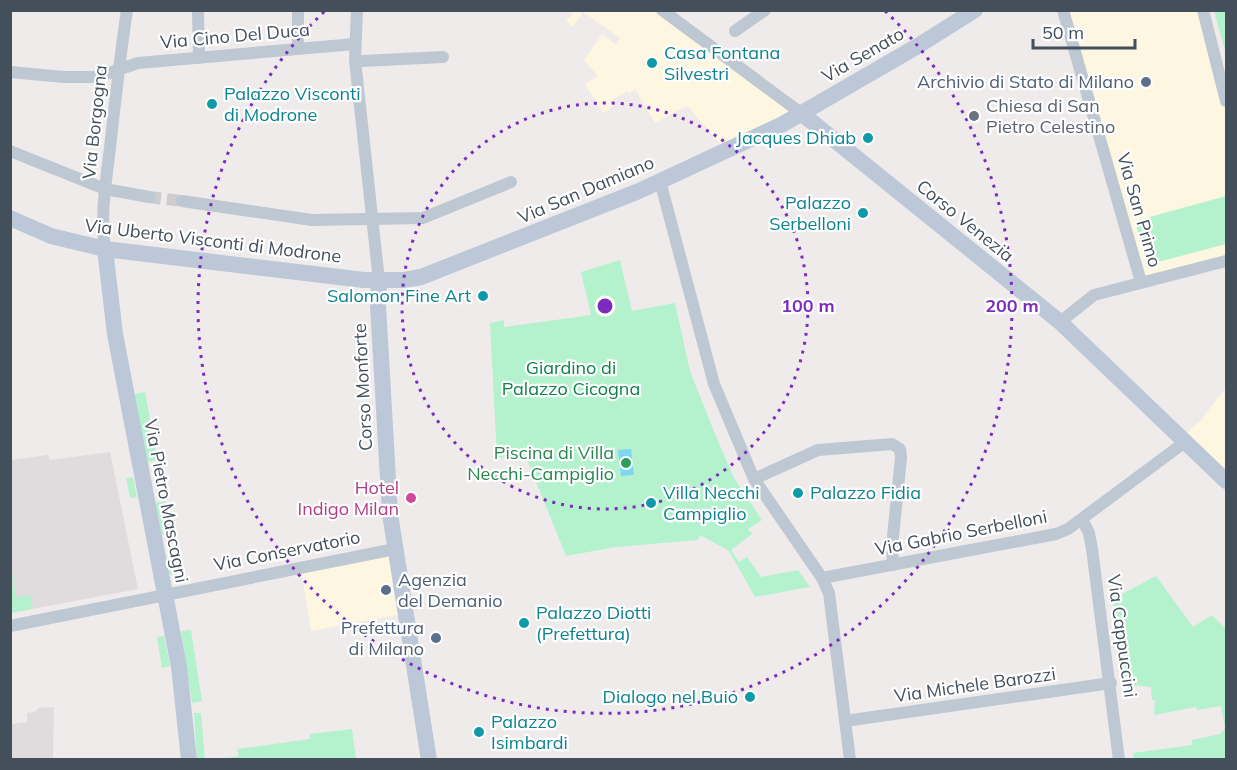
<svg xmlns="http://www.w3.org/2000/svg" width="1237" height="770" viewBox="0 0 1237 770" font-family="Mulish,sans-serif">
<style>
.commercial{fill:#fdf6e1}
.education{fill:#e0dcdd}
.green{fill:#b4f2ce}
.water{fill:#7dd7f3}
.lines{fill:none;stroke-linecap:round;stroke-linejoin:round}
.street-tunnel{stroke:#cdccce;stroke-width:12;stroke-dasharray:12 6;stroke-linecap:butt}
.street{stroke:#bdc8d3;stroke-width:12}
.secondary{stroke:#bcc8d7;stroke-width:16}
.ring{fill:none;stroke:#7b2cbf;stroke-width:3;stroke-dasharray:3 6}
.culture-dot{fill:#0f9aa8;stroke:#fff;stroke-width:2}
.service-dot{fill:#5c6f8a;stroke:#fff;stroke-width:2}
.worship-dot{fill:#6b7280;stroke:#fff;stroke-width:2}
.leisure-dot{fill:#2e9e5b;stroke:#fff;stroke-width:2}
.hotel-dot{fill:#d1479c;stroke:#fff;stroke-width:2}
.labels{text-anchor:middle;stroke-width:4.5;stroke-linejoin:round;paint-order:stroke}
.street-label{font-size:18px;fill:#434f5a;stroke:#fff}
.culture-label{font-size:18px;fill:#0d838f;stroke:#fff;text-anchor:start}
.service-label{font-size:18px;fill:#4e5e75;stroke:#fff;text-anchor:end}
.worship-label{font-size:18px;fill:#5b616d;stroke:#fff;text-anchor:start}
.park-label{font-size:18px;fill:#0f804a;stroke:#fff}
.leisure-label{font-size:18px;fill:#27864d;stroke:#fff;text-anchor:end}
.hotel-label{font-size:18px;fill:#b23c85;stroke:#fff;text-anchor:end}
.centre{fill:#7b2cbf;stroke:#fff;stroke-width:3}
.ring-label{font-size:18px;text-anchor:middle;font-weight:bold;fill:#7b2cbf;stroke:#fff;stroke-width:4.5;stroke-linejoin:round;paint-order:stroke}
</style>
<rect width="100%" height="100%" fill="#efebeb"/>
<g class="commercial">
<path d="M575,11H659L799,114L727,151L687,106L655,123L635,89L629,94L627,91L611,101L614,106L603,113L585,84L598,76L584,60L602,34L616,45L620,38L583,12L573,27L566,21Z"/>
<path d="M1064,11H1202L1226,105V260L1142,281Z"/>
<path d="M1226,387V469L1223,474L1182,437L1201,420Z"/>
<path d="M393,552L403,614L311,631L301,569Z"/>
</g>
<g class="education">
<path d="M110,452L138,589L11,613V460L48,455L50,460Z"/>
<path d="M54,707L53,759H12L11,724L27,722V713L35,712L38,708Z"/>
</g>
<g class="green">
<path d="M1214,11H1226V54Z"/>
<path d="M1226,196V244L1147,265L1135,221Z"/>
<path d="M620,260L632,311L675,303L690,371L715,434L734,478L762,520L748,529L752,534L731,550L739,562L747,557L761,577L798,570L810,587L755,597L729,551L700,535L698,540L616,547L566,556L526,457L497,458L490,323L504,320V327L591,315L581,272Z"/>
<path d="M145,392L158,460L147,462L134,394Z"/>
<path d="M133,477L137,497L130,498L126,478Z"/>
<path d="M165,501L171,533L162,535L155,503Z"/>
<path d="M177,556L180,574L171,575L169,573L166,558Z"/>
<path d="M11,566L16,597L30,595L33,609L11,613Z"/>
<path d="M1156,576L1193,627L1212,615L1226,629V759H1134L1133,753L1192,745V740L1220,734L1225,728L1221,706L1197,710L1196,707L1154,715L1155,700H1152L1151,687L1124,684L1113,599Z"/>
<path d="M191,630L202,701L192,703L181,631Z"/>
<path d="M164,636L170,666L162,668L157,637Z"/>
<path d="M194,713H201L205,759H197Z"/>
<path d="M352,729L356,759H221L239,756L237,749L310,739V734Z"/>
</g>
<path class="water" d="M631,449L634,475L621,476L618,450Z"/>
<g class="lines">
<path class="street-tunnel" d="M149,197L182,201"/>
<g class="street">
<path d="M198,10L199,58"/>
<path d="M298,10V49"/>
<path d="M357,10L355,60L379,281"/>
<path d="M662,10L801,113"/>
<path d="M1063,10L1141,282"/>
<path d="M1203,10L1226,101"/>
<path d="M735,31L765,10"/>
<path d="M362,61L443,57"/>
<path d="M10,72L64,77H97L138,63L355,44"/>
<path d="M10,151L105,189L149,197"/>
<path d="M660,181L714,384L754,479L822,578L829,593L850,760"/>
<path d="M182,201L312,220L423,218L511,182"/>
<path d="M105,249C100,216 106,181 110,148C115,102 120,56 127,10"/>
<path d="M1060,322L1094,295L1226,261"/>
<path d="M754,479L818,450L892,444L900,449L901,458L892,546L893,565"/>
<path d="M1082,519L1089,533L1092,549L1119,760"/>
<path d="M822,578L1056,534L1068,529L1185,442"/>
<path d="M10,626L395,549"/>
<path d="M845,721L1111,683"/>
</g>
<g class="secondary">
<path d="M801,113L1060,322L1226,481"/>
<path d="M10,218L51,236L105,249L364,280H404L421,277L639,191L783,124L916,47L975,10"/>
<path d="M105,249L115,334L179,667L189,760"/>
<path d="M379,281L378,305L390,514L429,760"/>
</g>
</g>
<g class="ring">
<circle cx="605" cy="306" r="203"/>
<path d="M885 11A407 407 0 1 1 325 11"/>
</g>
<g class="culture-dot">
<circle cx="652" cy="63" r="6"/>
<circle cx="212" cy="104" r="6"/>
<circle cx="868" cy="138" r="6"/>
<circle cx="863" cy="213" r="6"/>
<circle cx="483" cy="296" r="6"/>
<circle cx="798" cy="493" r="6"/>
<circle cx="651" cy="503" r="6"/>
<circle cx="524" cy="623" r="6"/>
<circle cx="750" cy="697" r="6"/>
<circle cx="479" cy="732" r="6"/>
</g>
<g class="service-dot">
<circle cx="1146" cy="82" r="6"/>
<circle cx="386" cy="590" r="6"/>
<circle cx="436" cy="638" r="6"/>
</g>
<circle class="worship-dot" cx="974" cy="116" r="6"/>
<circle class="leisure-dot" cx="626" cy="463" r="6"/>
<circle class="hotel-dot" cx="411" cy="498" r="6"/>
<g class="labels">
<g class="street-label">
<text transform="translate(235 36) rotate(-5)" y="6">Via Cino Del Duca</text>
<text transform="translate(863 55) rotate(-30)" y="6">Via Senato</text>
<text transform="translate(95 122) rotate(-84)" y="6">Via Borgogna</text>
<text transform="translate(586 190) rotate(-23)" y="6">Via San Damiano</text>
<text transform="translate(1139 210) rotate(74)" y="6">Via San Primo</text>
<text transform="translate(965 221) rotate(39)" y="6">Corso Venezia</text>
<text transform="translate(213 241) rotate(7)" y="6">Via Uberto Visconti di Modrone</text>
<text transform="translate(363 387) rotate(-93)" y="6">Corso Monforte</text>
<text transform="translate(166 501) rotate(79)" y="6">Via Pietro Mascagni</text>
<text transform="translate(961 533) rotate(-11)" y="6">Via Gabrio Serbelloni</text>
<text transform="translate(287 551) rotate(-11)" y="6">Via Conservatorio</text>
<text transform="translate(1122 636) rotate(82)" y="6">Via Cappuccini</text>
<text transform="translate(975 685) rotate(-8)" y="6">Via Michele Barozzi</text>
</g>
<g class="culture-label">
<text x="664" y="59">Casa Fontana<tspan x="664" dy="21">Silvestri</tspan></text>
<text x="224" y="100">Palazzo Visconti<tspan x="224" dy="21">di Modrone</tspan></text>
<text x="856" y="144" text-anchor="end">Jacques Dhiab</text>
<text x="851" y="209" text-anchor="end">Palazzo<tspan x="851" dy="21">Serbelloni</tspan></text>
<text x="471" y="302" text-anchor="end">Salomon Fine Art</text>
<text x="663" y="499">Villa Necchi<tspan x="663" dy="21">Campiglio</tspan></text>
<text x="810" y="499">Palazzo Fidia</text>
<text x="536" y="619">Palazzo Diotti<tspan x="536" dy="21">(Prefettura)</tspan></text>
<text x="738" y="703" text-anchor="end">Dialogo nel Buio</text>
<text x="491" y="728">Palazzo<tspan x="491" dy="21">Isimbardi</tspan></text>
</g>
<g class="service-label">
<text x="1134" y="88">Archivio di Stato di Milano</text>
<text x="398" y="586" text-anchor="start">Agenzia<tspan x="398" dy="21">del Demanio</tspan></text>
<text x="424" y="634">Prefettura<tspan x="424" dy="21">di Milano</tspan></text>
</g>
<g class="worship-label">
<text x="986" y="112">Chiesa di San<tspan x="986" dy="21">Pietro Celestino</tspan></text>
</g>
<g class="park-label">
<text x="571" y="374">Giardino di<tspan x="571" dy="21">Palazzo Cicogna</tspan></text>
</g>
<g class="leisure-label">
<text x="614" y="459">Piscina di Villa<tspan x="614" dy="21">Necchi-Campiglio</tspan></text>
</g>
<g class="hotel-label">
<text x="399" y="494">Hotel<tspan x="399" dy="21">Indigo Milan</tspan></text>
</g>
</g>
<circle cx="605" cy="306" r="9" class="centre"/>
<g class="ring-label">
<text x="808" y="312">100 m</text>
<text x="1012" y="312">200 m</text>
</g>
<rect width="1237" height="770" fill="none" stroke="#434f5a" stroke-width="24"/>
<path d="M1033 39v9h102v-9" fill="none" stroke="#434f5a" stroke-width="3"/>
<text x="1042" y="39" font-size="18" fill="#434f5a" stroke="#ffffff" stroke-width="4.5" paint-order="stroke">50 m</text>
</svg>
